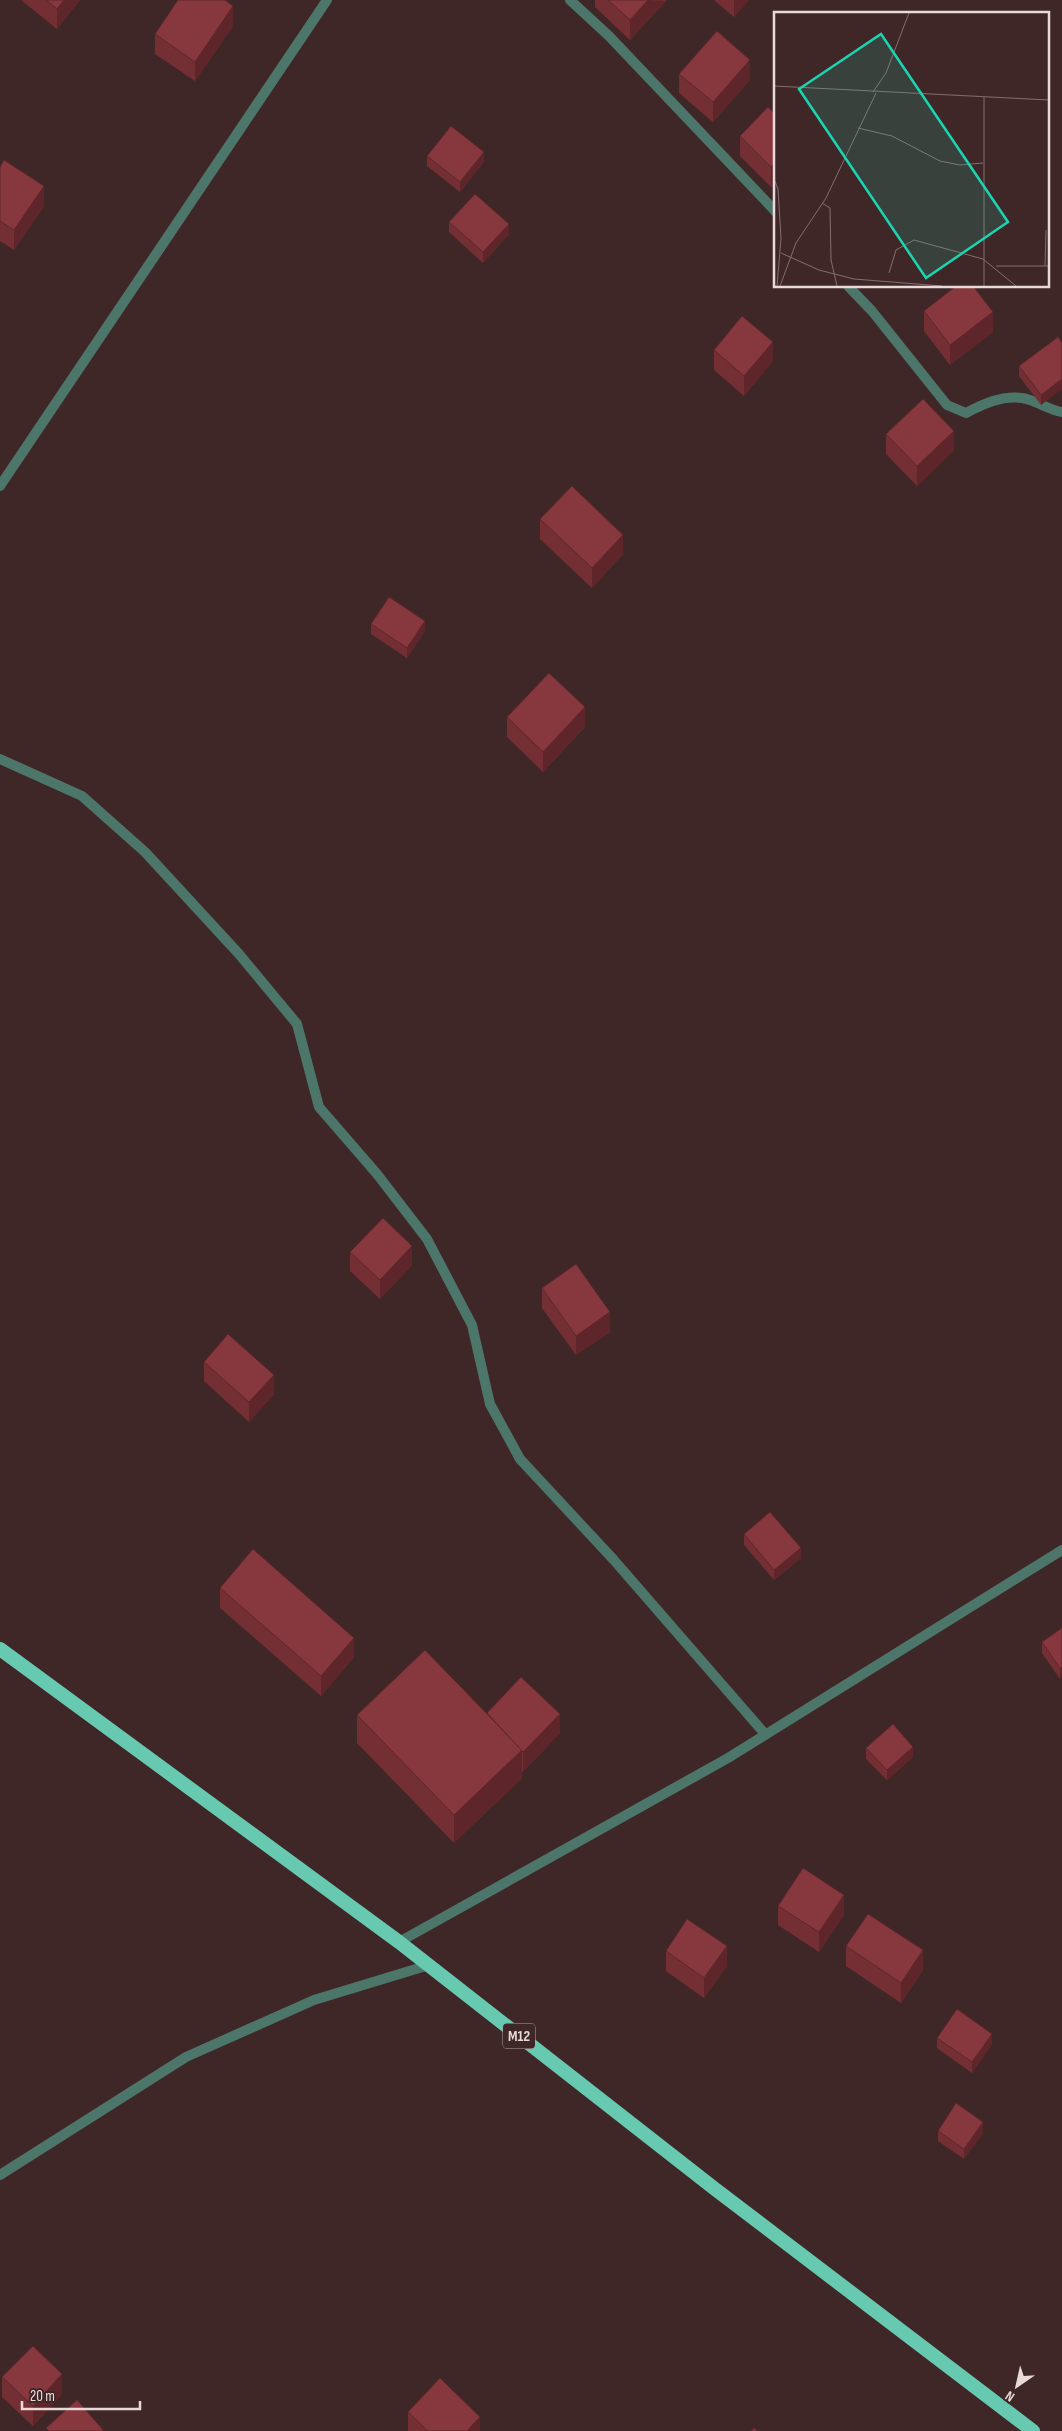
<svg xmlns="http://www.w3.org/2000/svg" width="1062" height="2431" viewBox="0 0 1062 2431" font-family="'Sofia Sans Condensed',sans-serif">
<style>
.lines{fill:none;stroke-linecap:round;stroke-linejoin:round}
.minor{stroke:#4d766a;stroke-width:10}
.trunk{stroke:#67cab0;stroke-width:14}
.wall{fill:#742f35}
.shaded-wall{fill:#5e262b}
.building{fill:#87373e;stroke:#5e262b}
.labels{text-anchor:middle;stroke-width:4;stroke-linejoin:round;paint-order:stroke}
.shield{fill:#3f2728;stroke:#b7a4a4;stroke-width:1}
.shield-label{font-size:15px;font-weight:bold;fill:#ead9d9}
.inset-road{fill:none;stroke:#836e6f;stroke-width:1}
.view{fill:#1ad5b2;fill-opacity:0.15;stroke:#1ad5b2;stroke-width:2.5}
.inset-edge{fill:none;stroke:#ead9d9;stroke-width:2.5}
</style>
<rect width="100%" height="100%" fill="#3f2728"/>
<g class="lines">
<g class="minor">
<path d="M570,0L609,36L776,212"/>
<path d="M848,286L872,311L947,405L966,413C983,404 1002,395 1022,398C1036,400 1048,410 1062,412"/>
<path d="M0,486L327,0"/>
<path d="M0,759L82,796L145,852L239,954L297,1024L319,1107L377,1174L427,1239L472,1325L490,1404L520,1459L613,1559L765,1734"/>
<path d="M399,1942L728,1758L1062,1550"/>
<path d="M0,2175L186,2057L314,2000L429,1965"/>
</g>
<path class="trunk" d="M0,1649L399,1942L715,2189L1033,2431"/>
</g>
<g class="wall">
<path d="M21,0H80L57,29Z"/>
<path d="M595,0H666V1L630,40L595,7Z"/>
<path d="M714,0H749L734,17Z"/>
<path d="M233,26L195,81L155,54V34Z"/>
<path d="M679,74L750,80L713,122L679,93Z"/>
<path d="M776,115V182L771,187L740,156V136Z"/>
<path d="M427,156L484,162L460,192L427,166Z"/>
<path d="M0,167L44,206L14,250L0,241Z"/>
<path d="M449,222L509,234L483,263L449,232Z"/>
<path d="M924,311L993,332L950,365L924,331Z"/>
<path d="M1058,337L1041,405L1019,376V366Z"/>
<path d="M714,350L773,361L744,396L714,370Z"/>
<path d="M886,434L954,450L917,486L886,454Z"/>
<path d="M540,519L623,554L592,588L540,539Z"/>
<path d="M371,624L425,631L407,658L371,634Z"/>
<path d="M507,717L585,727L543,772L507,737Z"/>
<path d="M350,1252L412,1265L380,1299L350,1271Z"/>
<path d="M542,1288L610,1332L576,1355L542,1308Z"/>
<path d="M204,1362L274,1394L249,1422L204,1381Z"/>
<path d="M744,1534L801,1558L774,1580L744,1545Z"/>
<path d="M220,1588L354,1657L321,1696L220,1608Z"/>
<path d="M1062,1628L1060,1679L1042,1653V1642Z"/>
<path d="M487,1713L560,1733L523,1772L522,1771V1778L454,1843L357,1743V1715Z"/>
<path d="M866,1748L913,1757L887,1780L866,1759Z"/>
<path d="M778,1906L844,1915L819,1952L778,1925Z"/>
<path d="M846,1946L923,1970L901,2003L846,1966Z"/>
<path d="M666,1951L727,1966L704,1998L666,1971Z"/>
<path d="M937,2038L992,2044L972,2073L937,2048Z"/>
<path d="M938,2131L983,2133L964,2159L938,2141Z"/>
<path d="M2,2377L62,2394L33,2426L2,2397Z"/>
<path d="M408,2412L480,2431H408Z"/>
</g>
<g class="shaded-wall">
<path d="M64,0H80L57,29V9Z"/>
<path d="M648,0L666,1L630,40V20Z"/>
<path d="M734,0H749L734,17Z"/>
<path d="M233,6V26L195,81V62Z"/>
<path d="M750,60V80L713,122V102Z"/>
<path d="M484,152V162L460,192V182Z"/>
<path d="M776,162V182L771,187V167Z"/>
<path d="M44,186V206L14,250V230Z"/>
<path d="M509,224V234L483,263V252Z"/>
<path d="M993,312V332L950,365V345Z"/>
<path d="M773,342V361L744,396V376Z"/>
<path d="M1062,379V389L1041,405V395Z"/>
<path d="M954,431V450L917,486V466Z"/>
<path d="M623,535V554L592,588V568Z"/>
<path d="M425,621V631L407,658V648Z"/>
<path d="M585,707V727L543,772V752Z"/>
<path d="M412,1246V1265L380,1299V1280Z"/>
<path d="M610,1312V1332L576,1355V1336Z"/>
<path d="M274,1375V1394L249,1422V1402Z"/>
<path d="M801,1548V1558L774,1580V1570Z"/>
<path d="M354,1638V1657L321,1696V1676Z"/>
<path d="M1062,1667V1677L1060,1679V1668Z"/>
<path d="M560,1714V1733L523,1772V1752Z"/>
<path d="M913,1747V1757L887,1780V1770Z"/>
<path d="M522,1750V1778L454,1843V1815Z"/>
<path d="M844,1895V1915L819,1952V1932Z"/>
<path d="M727,1946V1966L704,1998V1978Z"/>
<path d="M923,1950V1970L901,2003V1983Z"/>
<path d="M992,2034V2044L972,2073V2062Z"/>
<path d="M983,2122V2133L964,2159V2149Z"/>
<path d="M62,2374V2394L33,2426V2406Z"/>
<path d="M480,2417V2431H467Z"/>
</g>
<g class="building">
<path d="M46,0H64L57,9Z"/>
<path d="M178,0H225L233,6L195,62L155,34Z"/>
<path d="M608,0H648L630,20Z"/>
<path d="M717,31L750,60L713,102L679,74Z"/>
<path d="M768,107L776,115V162L771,167L740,136Z"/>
<path d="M451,126L484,152L460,182L427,156Z"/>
<path d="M4,160L44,186L14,230L0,221V167Z"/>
<path d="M475,194L509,224L483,252L449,222Z"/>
<path d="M956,286H973L993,312L950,345L924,311Z"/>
<path d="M742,316L773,342L744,376L714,350Z"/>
<path d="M1058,337L1062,343V379L1041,395L1019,366Z"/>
<path d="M923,399L954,431L917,466L886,434Z"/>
<path d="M572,486L623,535L592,568L540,519Z"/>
<path d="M389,597L425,621L407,648L371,624Z"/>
<path d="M549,673L585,707L543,752L507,717Z"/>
<path d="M383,1218L412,1246L380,1280L350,1252Z"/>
<path d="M576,1264L610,1312L576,1336L542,1288Z"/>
<path d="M228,1334L274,1375L249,1402L204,1362Z"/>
<path d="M770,1512L801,1548L774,1570L744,1534Z"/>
<path d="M253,1549L354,1638L321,1676L220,1588Z"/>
<path d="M1062,1628V1667L1060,1668L1042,1642Z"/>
<path d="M425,1650L522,1750L454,1815L357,1715Z"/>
<path d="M521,1677L560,1714L523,1752L487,1713Z"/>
<path d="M893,1724L913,1747L887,1770L866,1748Z"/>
<path d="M803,1868L844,1895L819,1932L778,1906Z"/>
<path d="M868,1914L923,1950L901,1983L846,1946Z"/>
<path d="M687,1919L727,1946L704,1978L666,1951Z"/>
<path d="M957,2009L992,2034L972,2062L937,2038Z"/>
<path d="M956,2103L983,2122L964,2149L938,2131Z"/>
<path d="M33,2346L62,2374L33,2406L2,2377Z"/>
<path d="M440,2378L480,2417L467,2431H428L408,2412Z"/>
<path d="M77,2400L104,2431H49L46,2428Z"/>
<path d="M754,2428L758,2431H751Z"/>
</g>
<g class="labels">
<rect class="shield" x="503" y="2023.5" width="32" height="25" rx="4"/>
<g class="shield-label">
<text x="519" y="2041">M12</text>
</g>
</g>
<g transform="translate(774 12)">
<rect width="275" height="275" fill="#3f2728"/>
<path class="inset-road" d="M0,74L275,88M99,80L112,61L135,1M84,116L118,124L166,149L186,153L209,151M0,167L4,177L7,226L3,274M48,191L56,196L57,248L63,274M7,241L45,258L80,267L168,274M222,254H275M271,254L272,218M115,261L122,238L140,228L209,247L242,274M6,274L22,231L52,186L102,81M210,274V85"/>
<path class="view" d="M107,22L234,210L152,266L25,77Z"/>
<rect width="275" height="275" class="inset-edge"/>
</g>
<g transform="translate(1017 2386) rotate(214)" stroke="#3f2728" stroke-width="4" paint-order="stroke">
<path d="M0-4L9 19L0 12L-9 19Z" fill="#ead9d9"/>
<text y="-8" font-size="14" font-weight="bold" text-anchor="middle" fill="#ead9d9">N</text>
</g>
<path d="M22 2401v8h118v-8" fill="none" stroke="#ead9d9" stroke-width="2.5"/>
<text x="30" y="2401" font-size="15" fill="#ead9d9" stroke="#3f2728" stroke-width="4" paint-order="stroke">20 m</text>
</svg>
